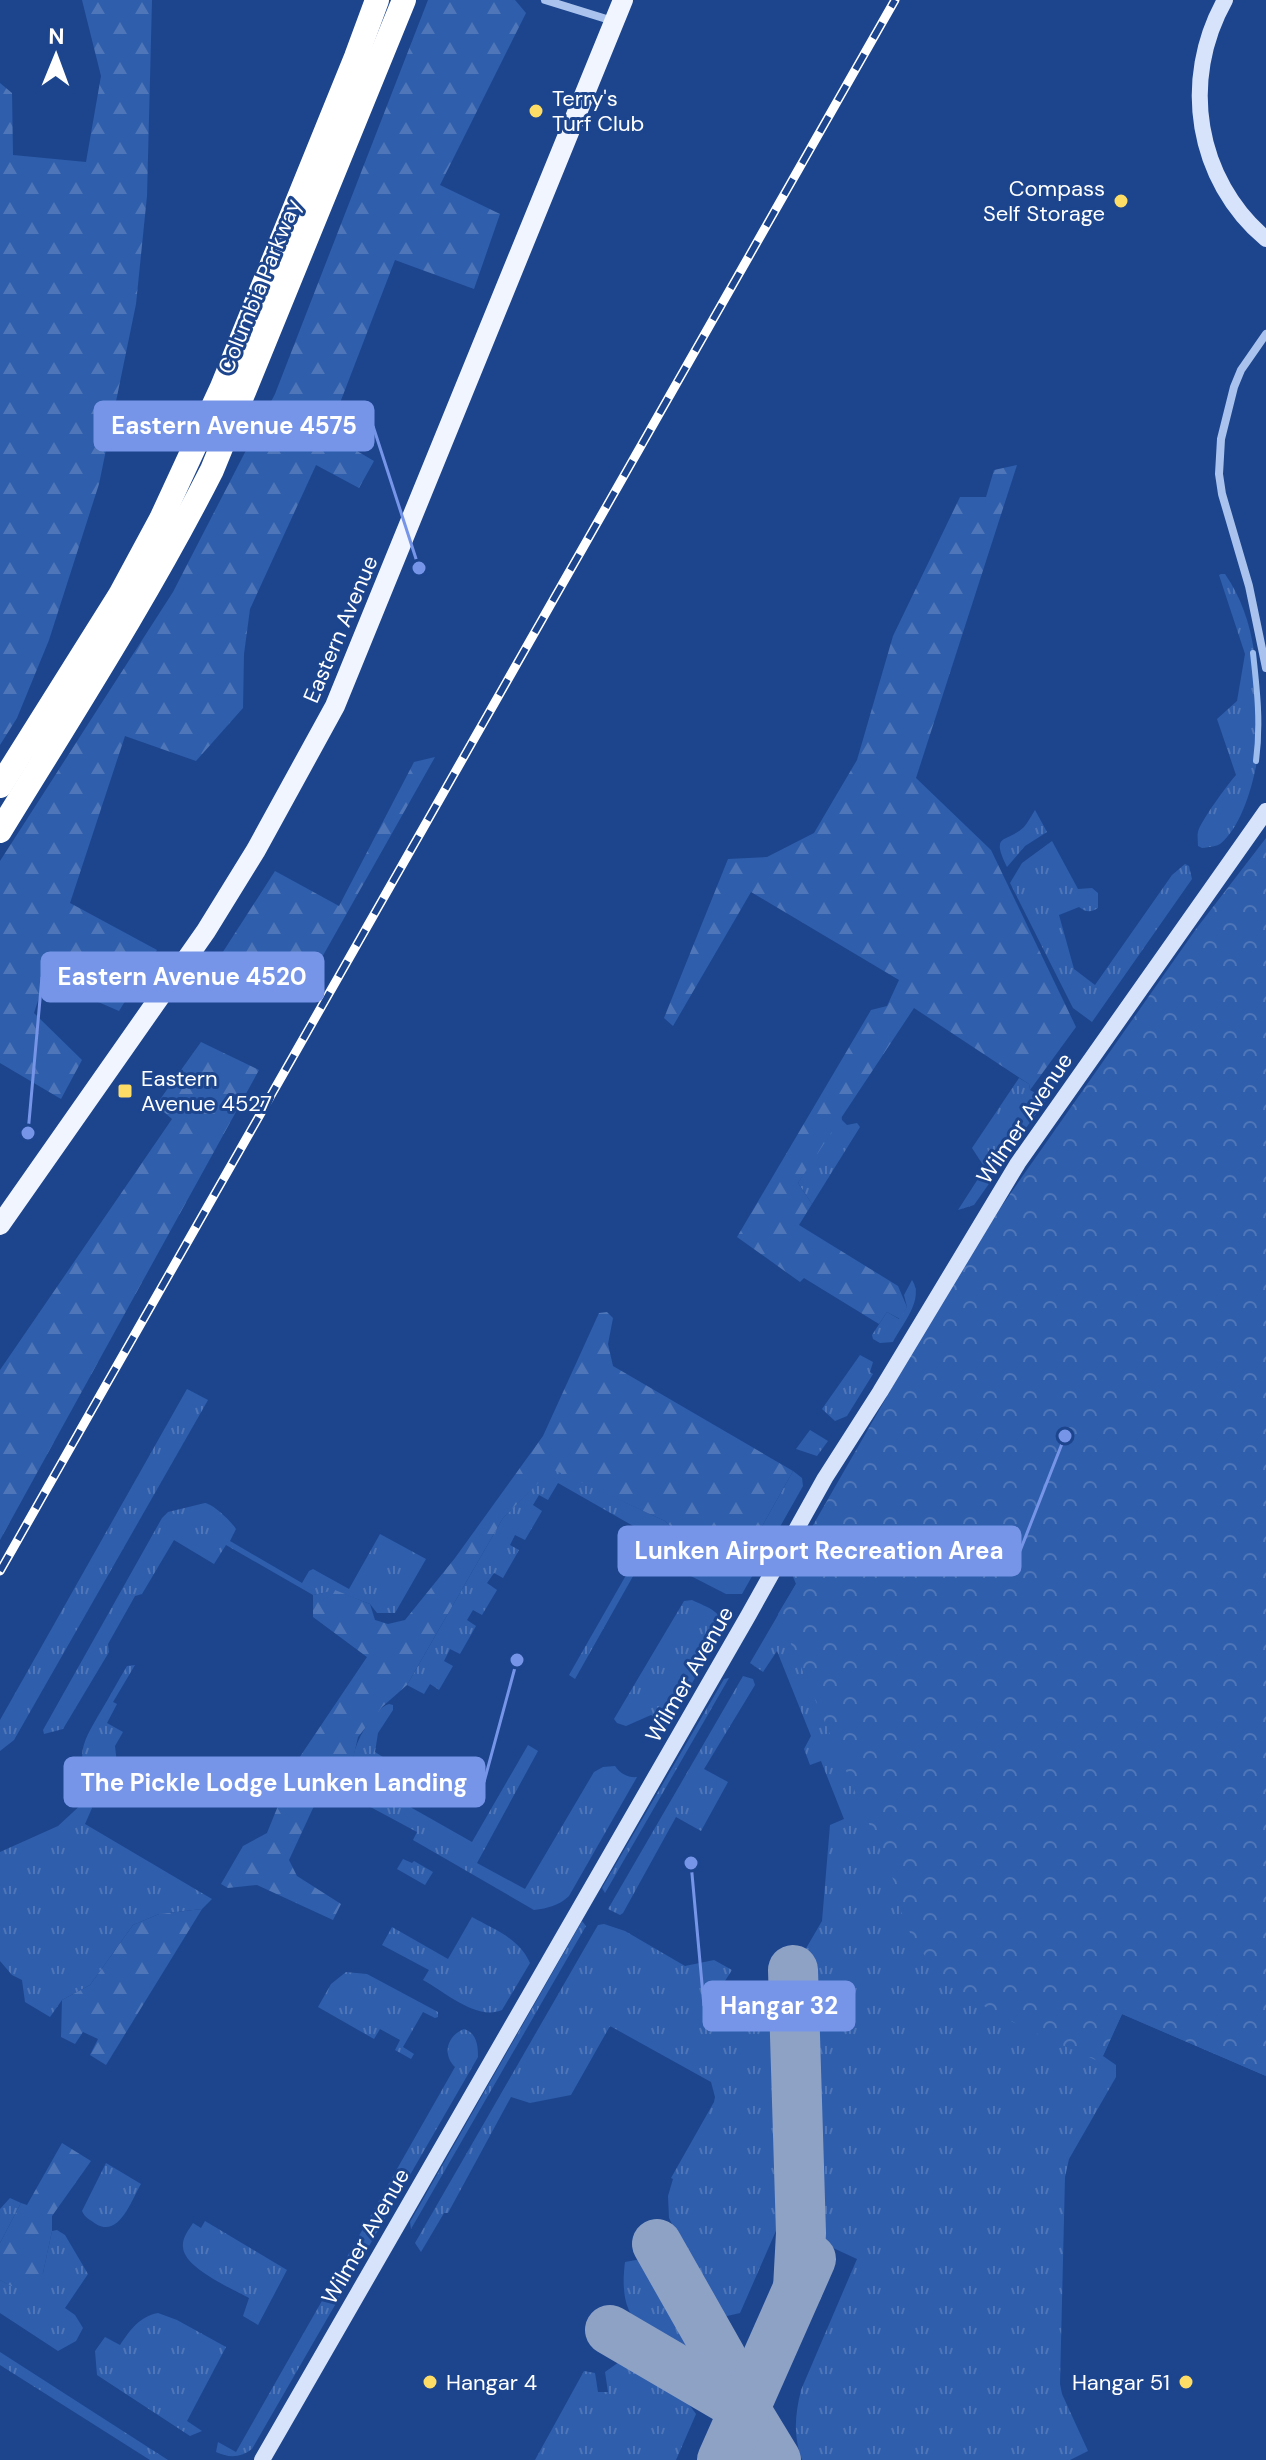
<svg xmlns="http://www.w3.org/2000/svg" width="1266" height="2460" viewBox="0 0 1266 2460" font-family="'DM Sans',sans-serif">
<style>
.grass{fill:url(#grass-tufts)}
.forest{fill:url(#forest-firs)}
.park{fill:url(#park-crowns)}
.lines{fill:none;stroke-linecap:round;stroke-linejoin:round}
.stream{stroke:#9dbdef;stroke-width:6}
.taxiway{stroke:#8ea2c6;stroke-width:50}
.street{stroke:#aac3ee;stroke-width:8}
.secondary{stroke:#d7e3fa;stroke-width:16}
.primary{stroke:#f0f5ff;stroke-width:20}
.highway{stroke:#fff;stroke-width:24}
.rail-casing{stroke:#fff;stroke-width:9}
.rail{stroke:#1c458e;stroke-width:6;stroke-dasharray:18;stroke-linecap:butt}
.poi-dot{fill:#fedd67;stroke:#1c458e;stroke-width:3}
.labels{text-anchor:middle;stroke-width:6;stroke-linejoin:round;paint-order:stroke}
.poi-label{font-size:22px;fill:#fff;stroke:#1c458e;text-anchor:start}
.street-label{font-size:22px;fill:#fff;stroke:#1c458e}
.leader{fill:none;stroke:#7795e8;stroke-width:3}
.callout-dot{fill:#7795e8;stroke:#1c458e;stroke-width:3}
.callout{fill:#7795e8;stroke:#7795e8;stroke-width:3}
.callout-label{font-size:24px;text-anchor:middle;font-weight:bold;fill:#fff}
</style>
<defs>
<pattern id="grass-tufts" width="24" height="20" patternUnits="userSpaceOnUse" patternTransform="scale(2)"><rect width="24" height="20" fill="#2f5eac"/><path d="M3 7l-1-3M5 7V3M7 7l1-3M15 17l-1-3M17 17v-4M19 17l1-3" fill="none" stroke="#4e76b8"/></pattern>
<pattern id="forest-firs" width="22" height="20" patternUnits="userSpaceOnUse" patternTransform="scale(2)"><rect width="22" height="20" fill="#2f5eac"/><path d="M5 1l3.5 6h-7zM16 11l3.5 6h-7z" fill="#4e76b8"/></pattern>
<pattern id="park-crowns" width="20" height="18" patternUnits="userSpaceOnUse" patternTransform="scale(2)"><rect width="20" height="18" fill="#2f5eac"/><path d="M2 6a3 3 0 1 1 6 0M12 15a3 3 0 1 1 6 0" fill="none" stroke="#4e76b8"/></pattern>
</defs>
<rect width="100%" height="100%" fill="#1c458e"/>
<g class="grass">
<path d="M1221,574H1225C1241,597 1250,624 1254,651L1252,652L1257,701L1258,736L1254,764H1258L1261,737L1260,700C1266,735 1251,820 1220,844C1215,847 1208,847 1202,848L1198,846C1198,841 1197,836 1198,832C1200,822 1228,784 1236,775L1217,719L1237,701L1245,654L1219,575Z"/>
<path d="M1035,810L1047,832L1025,846L1007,867C990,832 1006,844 1024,827C1028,822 1032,815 1035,810Z"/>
<path d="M1052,841L1078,889L1092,888L1098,893V908C1090,913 1086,912 1079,907L1059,915L1074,969L1095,985L1172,875L1185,864L1189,866L1192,879L1092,1022L1073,1008L1010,883L1022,863Z"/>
<path d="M1019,1078L1029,1084L1030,1090L1041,1096L1046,1092L1050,1095L993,1173V1178L974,1205L958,1210L985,1168L972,1148Z"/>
<path d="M841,1113L842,1120L847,1125L857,1123L860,1127L812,1204L798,1183Z"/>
<path d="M912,1280C925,1299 902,1324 893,1342L880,1343L873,1339L872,1335L887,1312L899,1319L907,1307L904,1295Z"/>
<path d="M860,1355L873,1362L870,1372L873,1374L847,1416L835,1421L822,1409Z"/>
<path d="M187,1389L208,1400L14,1740L0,1751V1720Z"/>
<path d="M810,1430L828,1441L817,1456L796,1449Z"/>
<path d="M552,1468L665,1521L684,1538L696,1564L737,1571L793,1471L802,1478L803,1486L742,1594H726L685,1573L672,1546L654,1539L575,1679L569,1675L649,1535L558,1483L548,1500L539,1495L533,1505L542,1511L525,1540L515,1535L510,1545L519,1550L503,1578L494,1573L487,1583L497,1590L482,1615L473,1610L467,1620L476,1626L460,1654L450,1649L444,1661L453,1666L439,1690L430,1684L424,1694L407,1685L503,1518Z"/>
<path d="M205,1503C213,1504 232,1522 236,1529L230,1541L302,1583L309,1571L313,1569L349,1589L380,1534L426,1559L395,1613H377L370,1604L336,1591L313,1595L226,1545L214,1564L174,1540L142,1594L135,1596L108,1644L109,1652L63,1729L44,1734L43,1730L162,1518L168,1512Z"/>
<path d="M796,1584L1266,2076L1122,2014L1103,2056L1116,2065V2077L1069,2159L1065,2177L1060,2384L1062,2394L1088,2451L1070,2460H802C793,2435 795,2415 801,2390L857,2259L803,2234L801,1957L822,1921L830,1825L844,1819L821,1761L810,1765L804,1749L811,1736L777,1651L763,1672L750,1663Z"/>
<path d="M692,1600C708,1608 725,1611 721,1632L666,1729L661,1733L663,1721L651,1715L626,1726L617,1723L614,1719L684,1601Z"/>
<path d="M135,1665L113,1702L117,1704L107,1723L123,1732L115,1746L117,1764L125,1772L159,1791L157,1795L117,1772L103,1788C68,1763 84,1740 101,1711C110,1696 118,1681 127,1666Z"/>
<path d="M743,1676L753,1679L755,1685L704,1769L728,1782L701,1831L676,1817L623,1913L620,1915L608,1909Z"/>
<path d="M729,1678L605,1893L602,1888L724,1679Z"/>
<path d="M389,1704L393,1705V1710L378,1733L375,1752L386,1759L383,1765L393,1771L382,1791L472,1842L528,1745L538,1751L477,1863L525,1889L594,1772L603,1767L615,1766C620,1774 629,1778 637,1777L569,1896C558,1906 548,1908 534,1910L413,1840L417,1832L350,1796C350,1766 352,1745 370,1721C376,1714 380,1707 389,1704Z"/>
<path d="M85,1801L90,1803L92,1808L85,1824L212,1899L202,1909L159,1914L133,1925L90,1985L62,2000L50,2017L25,2002L22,1980L12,1975L0,1961V1852L58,1826Z"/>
<path d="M403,1859L412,1863L414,1861L433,1872L425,1885L397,1869Z"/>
<path d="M472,1917C495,1930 519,1938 530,1963L502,2010C477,2021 445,1992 423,1980L429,1970L382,1945L392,1927L448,1959Z"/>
<path d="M582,1921L586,1926L411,2229L410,2222Z"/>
<path d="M604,1924L625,1931L685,1966L714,1960L732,1970L712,2001L742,2022L764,1988L778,1997L779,2224L740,2313L727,2316L716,2313L669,2218L668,2196L673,2179L671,2178L714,2102L715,2097L711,2082L610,2026L571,2095L530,2103L511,2097L448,2213H444L421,2252L415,2243L598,1925Z"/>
<path d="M346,1972L367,1974L438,2012V2017L435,2018L423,2012L403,2047L414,2054L411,2059L395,2050L400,2040L380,2029L374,2039L318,2007L331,1984Z"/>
<path d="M464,2029C477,2033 478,2046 478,2057L252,2449C240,2458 229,2458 216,2452L218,2442L236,2452L455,2067C442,2054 447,2036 464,2029Z"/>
<path d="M106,2163L141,2184C131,2201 119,2238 96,2224C89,2219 85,2218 82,2211Z"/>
<path d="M10,2198L21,2203L0,2243V2209Z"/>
<path d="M205,2221L287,2270L258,2325L243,2316L249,2298C231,2288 184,2268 183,2247C182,2238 188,2231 193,2223L201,2228Z"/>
<path d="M57,2230L65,2235L88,2274L65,2308L75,2315L83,2328L76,2341L58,2351L0,2313V2280L12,2286L43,2273L52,2231Z"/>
<path d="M636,2260L646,2262L663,2275L694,2336L693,2348L682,2354C639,2328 618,2319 625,2262Z"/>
<path d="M158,2313L177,2320L226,2347L187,2421L202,2431L190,2436L97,2375L95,2351L105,2337L120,2345C131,2329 139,2317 158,2313Z"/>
<path d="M0,2352L168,2460H150L0,2365Z"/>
<path d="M626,2357L674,2384L696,2414L676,2460H535L584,2371L595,2373L598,2392H608L605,2372Z"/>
</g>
<g class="forest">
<path d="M82,0H152L147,196L136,304L99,484L49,640L17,718L0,745V83L12,93L13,155L86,162L101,76Z"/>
<path d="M428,0H515L526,13L440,185L500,214L474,289L395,260L328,434L374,461L359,488L316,465L250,609L244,654L243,708L196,761L125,736L70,903L157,950L119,1011L45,979L34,1013L82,1060L61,1099L0,1063V861L173,592L275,394Z"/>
<path d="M1017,465L916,778L991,850L1076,1027L1030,1090L1029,1084L914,1008L798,1183L812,1204L799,1225L898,1286L907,1307L900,1319L887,1312L879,1324L804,1278L800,1282L737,1237L871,1010L887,1006L899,980L751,892L673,1026L664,1018L728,859L767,857L814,833L857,760L893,636L960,497H986L994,470Z"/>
<path d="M435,757L303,991L249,957L218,978L210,972L275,871L339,906L414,762Z"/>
<path d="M201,1042L259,1070L0,1540V1370L172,1119L156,1105Z"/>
<path d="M607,1312L613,1318L608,1344L613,1366L793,1471L737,1571L723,1577L696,1564L684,1538L665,1521L552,1469L503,1518L407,1685L382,1707L358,1737L350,1772V1796L326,1780L289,1860L297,1876L341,1904L333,1920L257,1885L228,1888L221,1884L243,1846L267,1833L295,1764L367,1657L313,1617V1595L335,1590L370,1604L375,1620L388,1624L405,1620L455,1558L543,1436L599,1313Z"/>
<path d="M202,1909L106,2065L90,2055L98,2039L83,2032L75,2044L61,2037L62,2000L90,1985L133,1925L159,1914Z"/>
<path d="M62,2143L91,2161L52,2216V2231L43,2273L27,2285L11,2286L0,2280V2243L21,2203L27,2205Z"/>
</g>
<path class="park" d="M1266,838V2076L1122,2014L1100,2062C1020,2025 908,1988 896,1886L778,1614L796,1584L789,1567L940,1304L1001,1207L1196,929Z"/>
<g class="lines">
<path class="stream" d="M1253,653C1257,689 1261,724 1256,761"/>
<g class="taxiway">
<path d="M793,1970L801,2233L798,2288"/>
<path d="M657,2244L721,2357L745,2409L776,2460"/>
<path d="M610,2330L745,2409"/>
<path d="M722,2460L811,2259"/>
</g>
<g class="street">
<path d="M545,0L613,21"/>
<path d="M1266,334L1241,370L1234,387L1221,439L1219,474L1222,494L1249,586L1266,668"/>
</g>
<g class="secondary">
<path d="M1225,0C1180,80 1196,180 1266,239"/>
<path d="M262,2460L748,1616L825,1478L880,1392L1018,1163L1266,811"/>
</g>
<path class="primary" d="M0,1225L206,931L256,850L335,706L623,0"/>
<g class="highway">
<path d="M0,786L120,595L161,519L222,387L356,57L377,0"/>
<path d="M0,831C73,712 149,594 212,470L404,0"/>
</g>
<g class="rail-casing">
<path id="rail" d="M0,1571L895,0"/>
</g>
<use href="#rail" class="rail"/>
</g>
<g class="poi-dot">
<circle cx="536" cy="111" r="8"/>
<circle cx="1121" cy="201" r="8"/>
<rect x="117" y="1083" width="16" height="16" rx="4"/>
<circle cx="430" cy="2382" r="8"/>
<circle cx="1186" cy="2382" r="8"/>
</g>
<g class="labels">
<g class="poi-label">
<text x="552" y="106">Terry's<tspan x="552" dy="25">Turf Club</tspan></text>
<text x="1105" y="196" text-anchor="end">Compass<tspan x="1105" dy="25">Self Storage</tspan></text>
<text x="141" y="1086">Eastern<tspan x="141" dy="25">Avenue 4527</tspan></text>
<text x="446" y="2390">Hangar 4</text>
<text x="1170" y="2390" text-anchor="end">Hangar 51</text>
</g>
<g class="street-label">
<text transform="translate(259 286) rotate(-68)" y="8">Columbia Parkway</text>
<text transform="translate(340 629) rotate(-67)" y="8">Eastern Avenue</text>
<text transform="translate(1024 1118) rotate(-56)" y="8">Wilmer Avenue</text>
<text transform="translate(689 1674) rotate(-60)" y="8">Wilmer Avenue</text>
<text transform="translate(365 2236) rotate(-60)" y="8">Wilmer Avenue</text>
</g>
</g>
<path class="leader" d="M419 568L373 426M28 1133L42 977M1065 1436L1020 1551M517 1660L484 1782M691 1863L704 2006"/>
<g class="callout-dot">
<circle cx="419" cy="568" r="8"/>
<circle cx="28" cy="1133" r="8"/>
<circle cx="1065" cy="1436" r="8"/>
<circle cx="517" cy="1660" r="8"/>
<circle cx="691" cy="1863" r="8"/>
</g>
<g class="callout">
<rect x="95" y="402" width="278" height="48" rx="8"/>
<rect x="42" y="953" width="281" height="48" rx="8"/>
<rect x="619" y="1527" width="401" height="48" rx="8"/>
<rect x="65" y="1758" width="419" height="48" rx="8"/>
<rect x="704" y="1982" width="150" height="48" rx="8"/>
</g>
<g class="callout-label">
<text x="234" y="434">Eastern Avenue 4575</text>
<text x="182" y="985">Eastern Avenue 4520</text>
<text x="819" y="1559">Lunken Airport Recreation Area</text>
<text x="274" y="1791">The Pickle Lodge Lunken Landing</text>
<text x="779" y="2014">Hangar 32</text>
</g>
<g transform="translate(56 56) rotate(1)" stroke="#1c458e" stroke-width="6" paint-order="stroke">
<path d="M0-6L14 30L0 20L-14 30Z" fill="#ffffff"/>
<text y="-12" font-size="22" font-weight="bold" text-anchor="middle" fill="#ffffff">N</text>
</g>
</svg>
